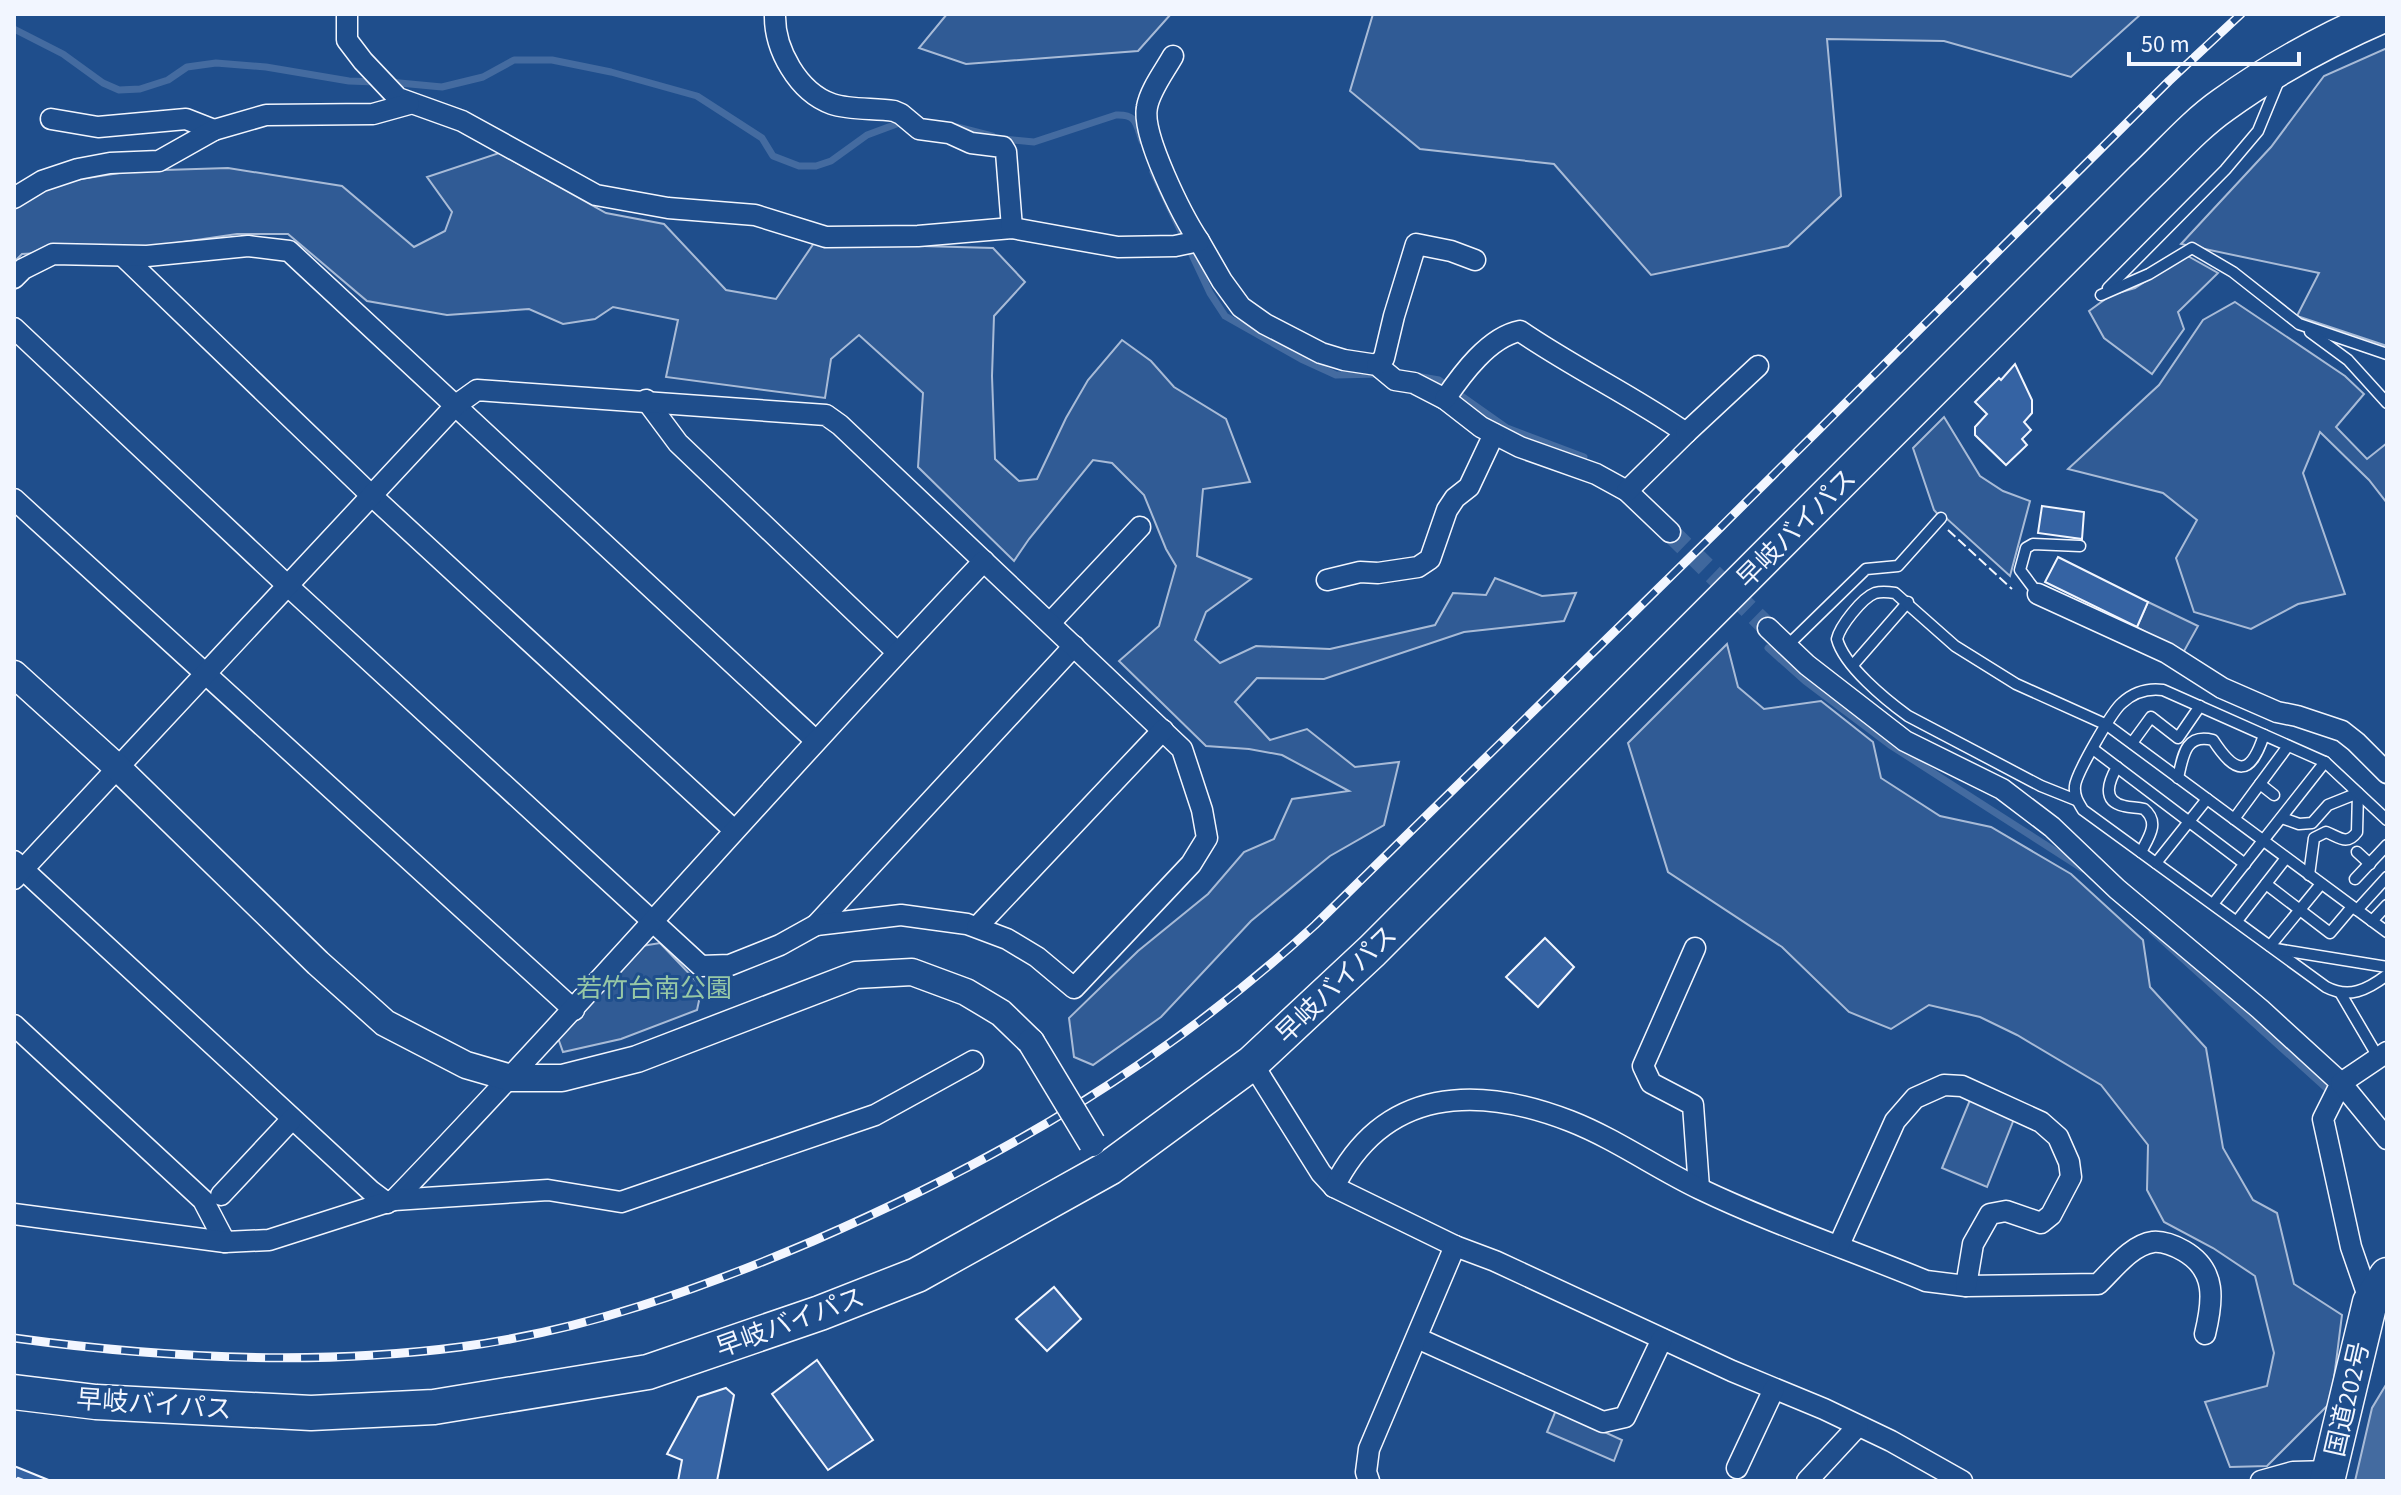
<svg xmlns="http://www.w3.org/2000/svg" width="2401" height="1495" viewBox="0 0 2401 1495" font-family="'Source Sans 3','Noto Sans JP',sans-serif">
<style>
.built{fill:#305b95;stroke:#a8bbd7;stroke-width:2}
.water{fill:#446ba0;stroke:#a8bbd7;stroke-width:2}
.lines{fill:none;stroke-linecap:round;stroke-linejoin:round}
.stream{stroke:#446ba0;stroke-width:7}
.building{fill:#3563a3;stroke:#f2f6ff;stroke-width:2}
.minor-tunnel{stroke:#3f679d;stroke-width:20;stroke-dasharray:20 10;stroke-linecap:butt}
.service-casing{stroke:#f2f6ff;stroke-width:13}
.minor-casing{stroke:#f2f6ff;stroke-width:23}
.tertiary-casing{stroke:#f2f6ff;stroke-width:29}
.trunk-casing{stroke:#f2f6ff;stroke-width:37}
.service{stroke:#1f4e8c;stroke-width:10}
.minor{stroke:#1f4e8c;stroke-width:20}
.tertiary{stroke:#1f4e8c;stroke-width:26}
.trunk{stroke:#1f4e8c;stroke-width:34}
.rail-casing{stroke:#f2f6ff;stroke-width:9}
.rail{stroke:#1f4e8c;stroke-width:6;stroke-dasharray:18;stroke-linecap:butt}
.tertiary-bridge-casing{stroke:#f2f6ff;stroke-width:29;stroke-linecap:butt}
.tertiary-bridge{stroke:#1f4e8c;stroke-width:26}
.fence{stroke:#f2f6ff;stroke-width:2;stroke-dasharray:10 4;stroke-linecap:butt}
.labels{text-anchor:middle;stroke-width:6;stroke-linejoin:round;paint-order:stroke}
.street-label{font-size:26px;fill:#f2f6ff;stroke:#1f4e8c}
.park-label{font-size:26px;fill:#97c8a6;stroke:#1f4e8c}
</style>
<rect width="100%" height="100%" fill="#1f4e8c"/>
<g class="built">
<path d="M947,14H1171L1138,51L966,64L919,48Z"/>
<path d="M1373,14H2141L2071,77L1944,41L1827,39L1841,196L1788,246L1651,275L1554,164L1420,149L1350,91Z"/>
<path d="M2387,48V346L2297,316L2319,273L2181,244L2271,147L2324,76Z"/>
<path d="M499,153L606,213L664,224L726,290L776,299L814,243L993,248L1025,282L994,316L992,376L995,459L1019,481L1037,479L1066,418L1088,380L1122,340L1151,361L1174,387L1226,419L1250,482L1203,489L1197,556L1251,579L1206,612L1195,640L1220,663L1256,646L1330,649L1435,625L1453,593L1486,595L1495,578L1542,596L1576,593L1564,621L1464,632L1324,679L1257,678L1235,702L1270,740L1307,729L1355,767L1399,762L1384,825L1330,856L1251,921L1161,1017L1093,1065L1074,1057L1069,1018L1138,951L1208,894L1244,852L1274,839L1292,799L1349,791L1282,755L1249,749L1206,746L1119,661L1159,626L1176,566L1166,549L1144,495L1112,463L1093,460L1029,539L1014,561L918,467L923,393L859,335L831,359L825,398L666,377L678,320L613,307L595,319L563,324L529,309L447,315L367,301L288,234H237L149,247L22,254L14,262V210L43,185L132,171L228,168L342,186L414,247L445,231L452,212L427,177Z"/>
<path d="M2186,255L2218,273L2178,312L2184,329L2152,374L2104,338L2089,311L2111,295L2135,288Z"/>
<path d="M2235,302L2345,376L2364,394L2336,427L2367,459L2387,443V503L2369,480L2320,432L2303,473L2345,594L2298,604L2251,629L2194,612L2176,558L2197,520L2163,493L2068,469L2159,385L2203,320Z"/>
<path d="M1944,417L1980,476L2003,491L2030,501L2010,576L1945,517L1941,518L1934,510L1913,448Z"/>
<path d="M2148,602L2198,626L2183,653L2137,627Z"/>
<path d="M1727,644L1738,687L1764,709L1821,701L1873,742L1881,778L1940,816L1991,827L2071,874L2143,940L2150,987L2206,1048L2223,1148L2253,1200L2277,1213L2294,1284L2342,1315L2331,1402L2267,1466L2230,1467L2205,1402L2267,1386L2274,1353L2255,1276L2213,1248L2164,1222L2147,1190L2148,1145L2101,1085L2017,1035L1980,1017L1929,1005L1891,1029L1849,1012L1782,947L1668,872L1628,743Z"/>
<path d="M660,943L702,987L697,1010L621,1039L563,1052L558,1038L642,946Z"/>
<path d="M1970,1100L2014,1119L1987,1187L1942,1168Z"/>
<path d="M1556,1410L1622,1440L1614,1461L1547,1432Z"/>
</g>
<path class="water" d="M2387,1383V1481H2355L2372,1408Z"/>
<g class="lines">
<g class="stream">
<path d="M14,29L63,54L103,83L119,90L140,89L168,80L187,67L216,63L266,67L349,81L376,82"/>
<path d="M389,82L442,87L483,77L514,60H552L611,72L697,96L762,138L773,156L799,166H816L831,161L867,135L902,122"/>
<path d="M957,127L992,136"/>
<path d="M1004,139L1034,142L1116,115C1137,114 1136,124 1142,141"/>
<path d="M1153,172L1210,293L1225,316L1301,359L1336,375L1380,374"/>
<path d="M1416,376L1439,380L1507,428L1584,457"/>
<path d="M1768,648L1805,681L1890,745L2083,869"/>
<path d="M2152,931L2326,1088"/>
</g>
</g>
<g class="building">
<path d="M2015,364L2032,400V413L2024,422L2031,430L2022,439L2027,445L2006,465L1975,435V427L1987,414L1975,402L1999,378L2001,380Z"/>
<path d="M2042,506L2084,512L2082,539L2038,533Z"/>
<path d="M2058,557L2148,602L2137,627L2045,582Z"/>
<path d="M1545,938L1574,967L1538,1007L1506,977Z"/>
<path d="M1054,1287L1081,1319L1047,1351L1016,1319Z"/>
<path d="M817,1360L873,1440L828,1470L772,1394Z"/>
<path d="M726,1388L734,1395L717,1481H678L682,1460L667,1454L698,1397Z"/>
<path d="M14,1466L51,1481H26L18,1478L14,1481Z"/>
</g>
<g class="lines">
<path class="minor-tunnel" d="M1670,532L1768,628"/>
<g class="service-casing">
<g id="service">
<path d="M2108,288L2225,170L2258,131L2279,80"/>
<path d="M2101,295L2149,274L2192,248L2233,272L2299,324L2387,354"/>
<path d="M2310,332L2348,360L2387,403"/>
<path d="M2038,594L2020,570L2026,548L2033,544L2080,546"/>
<path d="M1787,646L1866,569L1898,566L1941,518"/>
<path d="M1853,665L1908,602"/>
<path d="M2132,743L2151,717L2178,738L2200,706"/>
<path d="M2093,749L2245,864"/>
<path d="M2117,767C2109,781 2101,801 2124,806C2131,808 2137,807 2144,809C2160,822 2149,837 2141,852"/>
<path d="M2178,778C2183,756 2185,733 2213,740C2236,775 2250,777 2264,735"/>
<path d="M2260,784L2274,795"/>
<path d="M2076,800L2041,786L1908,716C1886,700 1844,666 1837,639C1840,626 1862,598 1875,593C1882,591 1889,592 1895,593L1955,646L2016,684L2107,725L2387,932"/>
<path d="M2282,818L2299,824L2312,823L2328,805L2358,793L2357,832C2347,846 2339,837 2326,832L2314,838L2309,875"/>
<path d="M2234,819L2288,746"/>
<path d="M2387,820L2325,762L2163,690C2147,688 2134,692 2122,703C2112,711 2076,774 2075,786C2074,796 2078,802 2083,810L2326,987C2349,999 2367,990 2387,975"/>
<path d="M2357,852L2370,864"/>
<path d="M2156,863L2207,799"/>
<path d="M2355,879L2387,845"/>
<path d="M2266,884L2330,933L2352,907"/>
<path d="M2213,904L2325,762"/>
<path d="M2357,910L2387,877"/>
<path d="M2237,921L2286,858"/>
<path d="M2372,921L2387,905"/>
<path d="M2270,946L2321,884"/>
<path d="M2276,949L2387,967"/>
<path d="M2341,994L2378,1057"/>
</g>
</g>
<g class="minor-casing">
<g id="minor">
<path d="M347,14V40L363,61L398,98L462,121L596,195L668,208L755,215L826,237L918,236L1012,228L1118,247L1175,246L1199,241L1222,281L1241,307L1265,324L1321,353L1344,360L1377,365L1395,380L1414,383L1445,399L1481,427L1520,447L1596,474L1627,491L1670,532"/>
<path d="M775,14C774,49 798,92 832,104C850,110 874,108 894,111L901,114L919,129L949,133L971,143L1003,147L1006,152L1012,228"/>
<path d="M1173,56C1164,72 1150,90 1147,107C1141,135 1183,217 1199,241"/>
<path d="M51,119L98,127L186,119L214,130"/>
<path d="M14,198L42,181L78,169L110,163L159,161L214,130L266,115L373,114L409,104"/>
<path d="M123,256L372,496L734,830"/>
<path d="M14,278L23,269L53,254L147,256L248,246L289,251L816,741"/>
<path d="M14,328L288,586L701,966L730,965L780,945L816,925L1074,646"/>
<path d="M1377,365L1384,358L1394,316L1416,244L1451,251L1475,260"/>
<path d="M1445,399C1462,374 1489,337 1520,331C1574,368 1633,396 1686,433L1627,491"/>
<path d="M646,400L678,443L897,652"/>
<path d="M1686,433L1758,366"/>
<path d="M14,499L574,1010"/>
<path d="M1327,580L1360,572L1378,573L1418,567L1430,559L1447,510L1455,498L1469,487L1494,434"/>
<path d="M2038,594L2167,653L2222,688L2277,712L2297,716L2342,731L2356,742L2387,773"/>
<path d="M1050,623L1140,527"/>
<path d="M1768,628L1807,665L1905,741L2002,789L2052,827L2117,889L2260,1009L2341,1083L2323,1119L2351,1247L2370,1302"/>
<path d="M14,861L371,1191L387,1203"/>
<path d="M14,879L456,405L477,390L826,415L840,425L1182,749L1202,810L1207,838L1191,864L1074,988L1037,957L1007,939L967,924L901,915L816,925"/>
<path d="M977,927L1163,730"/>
<path d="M1695,948L1643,1066L1651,1083L1693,1105L1699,1188"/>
<path d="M14,1025L203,1200L225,1242"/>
<path d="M2387,1052L2341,1083L2387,1139"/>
<path d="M1252,1063L1321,1173L1334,1187L1455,1246L1495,1261L1732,1371L1824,1409L1891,1441L1962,1481"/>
<path d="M1334,1187C1384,1087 1477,1085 1570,1121C1616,1139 1656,1168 1700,1189C1773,1224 1851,1250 1926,1281L1966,1286L2098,1284C2113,1270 2131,1245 2153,1242C2163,1241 2175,1246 2184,1251C2217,1270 2213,1301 2205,1334"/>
<path d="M221,1195L292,1119"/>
<path d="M394,1200C595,991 784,771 984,561"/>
<path d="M14,1214L225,1242L269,1240L394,1200L548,1190L621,1202L875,1115L973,1061"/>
<path d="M1839,1245L1895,1121L1915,1098L1944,1085L1962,1086L2041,1122L2058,1137L2069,1162L2071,1177L2051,1215L2041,1223L2006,1211L1990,1214L1973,1244L1966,1286"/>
<path d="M1417,1338L1603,1422L1625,1417L1662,1339"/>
<path d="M1737,1468L1774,1389"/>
<path d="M1369,1481L1366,1472L1369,1449L1455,1246"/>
<path d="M1807,1481L1858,1426"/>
<path d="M2261,1481L2293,1472L2330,1471"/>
</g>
</g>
<g class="tertiary-casing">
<path id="tertiary" d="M14,674L119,769L318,963L385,1023L466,1065L511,1078H562L637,1059L856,975L912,972L966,992L1001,1013L1031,1042"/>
</g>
<g class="trunk-casing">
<g id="trunk">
<path d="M14,1392L96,1402L311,1413L434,1407L648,1372L820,1313L917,1275L1109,1168L1252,1063L1372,951L2141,181C2168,156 2193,126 2223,105C2274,68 2328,39 2386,14"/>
<path d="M2327,1481L2370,1302L2387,1275"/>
</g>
</g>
<use href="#service" class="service"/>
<use href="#minor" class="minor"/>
<use href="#tertiary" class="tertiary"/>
<use href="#trunk" class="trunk"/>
<g class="rail-casing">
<path id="rail" d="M14,1338C160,1358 314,1366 460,1347C583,1331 700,1289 813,1241C1002,1159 1163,1064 1315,925L1717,531L2169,81L2241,14"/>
</g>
<use href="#rail" class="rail"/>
<g class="tertiary-bridge-casing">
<path id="tertiary-bridge" d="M1031,1042L1092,1143"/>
</g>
<use href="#tertiary-bridge" class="tertiary-bridge"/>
<path class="fence" d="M1948,530L2012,589"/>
</g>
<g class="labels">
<g class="street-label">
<text transform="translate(1796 528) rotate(-45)" y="9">早岐バイパス</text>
<text transform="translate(1336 984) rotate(-44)" y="9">早岐バイパス</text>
<text transform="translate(790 1322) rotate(-20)" y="9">早岐バイパス</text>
<text transform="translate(2347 1399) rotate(-77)" y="9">国道202号</text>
<text transform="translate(154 1404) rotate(4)" y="9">早岐バイパス</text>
</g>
<g class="park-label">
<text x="654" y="997">若竹台南公園</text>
</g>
</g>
<rect width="2401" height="1495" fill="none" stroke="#f2f6ff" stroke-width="32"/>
<path d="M2129 52v12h170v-12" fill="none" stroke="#f2f6ff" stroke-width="4"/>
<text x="2141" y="52" font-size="24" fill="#f2f6ff" stroke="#1f4e8c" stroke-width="6" paint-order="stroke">50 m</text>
</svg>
